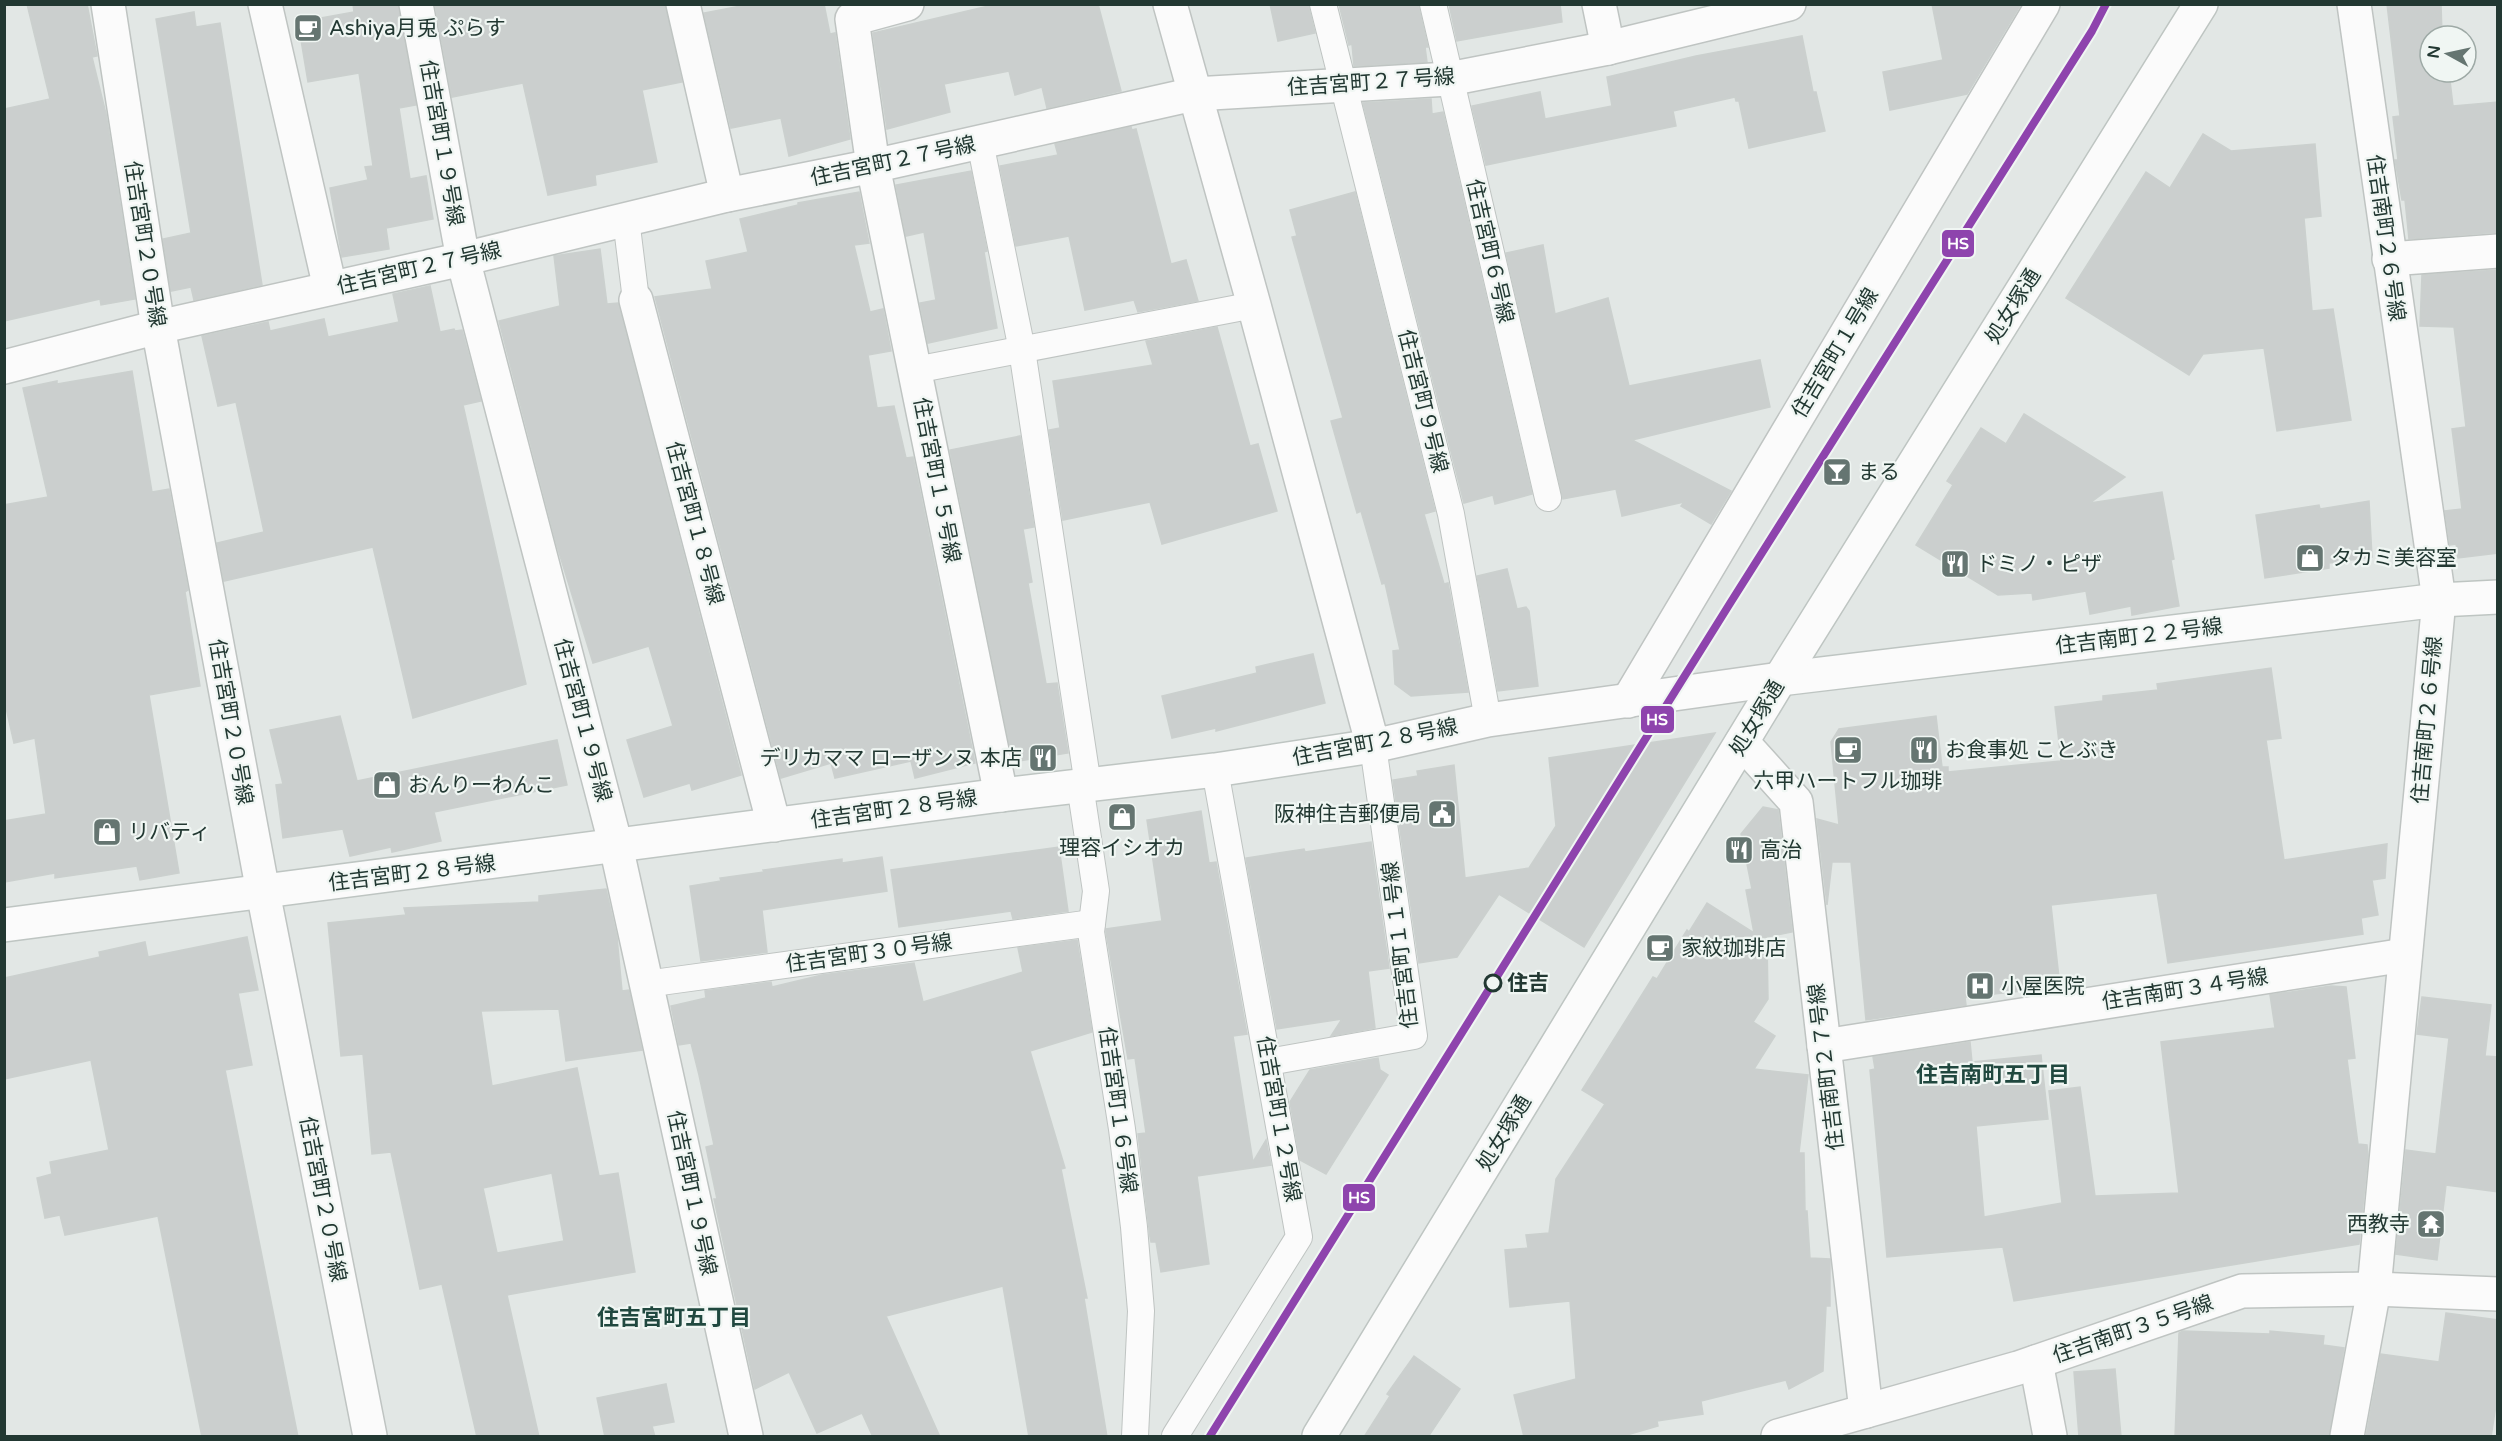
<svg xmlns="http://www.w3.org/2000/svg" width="2502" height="1441" viewBox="0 0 2502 1441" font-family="'Varela Round','Noto Sans JP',sans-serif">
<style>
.building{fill:#cbcfce;stroke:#cbd0ce;stroke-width:1.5;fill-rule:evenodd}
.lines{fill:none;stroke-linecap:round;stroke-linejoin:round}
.lane-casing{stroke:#bfc4c2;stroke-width:28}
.street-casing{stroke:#bfc4c2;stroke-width:36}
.secondary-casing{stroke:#bec5c2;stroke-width:36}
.lane{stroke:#fbfbfb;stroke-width:26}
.street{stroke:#fbfbfb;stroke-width:33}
.secondary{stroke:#fbfbfb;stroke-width:33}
.rail-1-casing{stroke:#f0f6f3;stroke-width:12}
.rail-1{stroke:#8e44ad;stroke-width:8}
.stop-dot{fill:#f0f6f3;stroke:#223832;stroke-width:3}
.labels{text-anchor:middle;stroke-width:4.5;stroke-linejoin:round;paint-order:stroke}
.poi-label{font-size:21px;fill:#223832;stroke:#f0f6f3;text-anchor:start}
.street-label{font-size:21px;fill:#223832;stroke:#f0f6f3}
.stop-label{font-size:21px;font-weight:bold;fill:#223832;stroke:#f0f6f3;text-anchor:start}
.neighbourhood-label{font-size:22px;font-weight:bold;fill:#20483f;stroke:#f0f6f3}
.line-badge{stroke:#f0f6f3;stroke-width:2}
.badge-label{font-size:16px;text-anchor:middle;font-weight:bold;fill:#fff}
</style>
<rect width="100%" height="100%" fill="#e2e7e5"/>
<g class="building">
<path d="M27,4H87L97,56L92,57L106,114L135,299L101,305L100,299L4,321V109L50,99Z"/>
<path d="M353,4H398L416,105L399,108L410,179L426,176L433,219L386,228L389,249L342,257L330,188L368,180L365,167L373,166L359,73L308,82L298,22L354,12Z"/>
<path d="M435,4H665L682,82L642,90L657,162L595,175L596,185L548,195L523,83L452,97Z"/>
<path d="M751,4H824L830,34L835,33L850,139L789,156L781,118L731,128L704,13Z"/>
<path d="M997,4H1098L1121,91L1047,108L1042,87L1015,95L1009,71L944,84L950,112L887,129L873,33Z"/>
<path d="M1270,4H1308L1315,33L1278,41Z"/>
<path d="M1339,4H1418L1428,47H1425L1427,62L1354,66L1352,44L1349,45Z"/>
<path d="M1449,4H1560L1562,22L1457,41Z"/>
<path d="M1932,4H2021L1967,94L1890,110L1883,72L1943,60Z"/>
<path d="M2387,4H2441L2442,36H2430V72H2449L2453,106L2498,102V232L2409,239L2405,200H2402L2395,160H2398L2393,117L2400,116Z"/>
<path d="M194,12L196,27L220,23L262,285L194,300L191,287L171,291L163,239L191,233L156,19Z"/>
<path d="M1802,36L1813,92H1816L1825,131L1749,148L1739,101H1736L1735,97L1673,111L1676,126L1486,165L1472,106L1540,92L1545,119L1612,106L1607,77L1696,56Z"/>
<path d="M1431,99L1432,114L1443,112L1532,494L1495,504L1493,495L1464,503L1363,103Z"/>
<path d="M1131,127L1132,130L1136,129L1171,264L1186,260L1198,301L1138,312L1134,300L1085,310L1069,236L1016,246L1000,166L1058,155L1055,144Z"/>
<path d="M2203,134L2231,151L2315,144L2321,216L2304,218L2312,311L2333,309L2351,420L2277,431L2264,348L2203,354L2189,375L2066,298L2146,172L2170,188Z"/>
<path d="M971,171L987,251L984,252L997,328L928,343L920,303L936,300L924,232L906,236L896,185Z"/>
<path d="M859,192L869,243L854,245L870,312L883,309L891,351L868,355L877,408L894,406L906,458L913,457L975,763L915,778L911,761L835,778L831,763L781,778L655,297L712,289L706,261L748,252L740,219L798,205V203Z"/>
<path d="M1355,192L1435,511L1424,514L1444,584L1448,583L1468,692L1411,696L1395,684L1393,651L1400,650L1385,583L1382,584L1361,511L1357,513L1331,421L1343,418L1292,237L1297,236L1290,210Z"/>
<path d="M1543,245L1555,314L1608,298L1629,386L1760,360L1770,407L1632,440L1731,491L1711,524L1681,506L1684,502L1622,516L1616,489L1563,499L1506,253Z"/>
<path d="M600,249L607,304L618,303L741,775L692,790L690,783L644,797L627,740L673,726L649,646L593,663L557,546L499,321L560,306L554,256Z"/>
<path d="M2498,270V553L2458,558L2456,544L2450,545L2445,511L2462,509L2452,429L2466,427L2454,327L2420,326L2422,275Z"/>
<path d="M430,286L440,332L454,329L455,331L462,330L481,401L463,405L526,684L413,718L373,547L224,581L217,543L264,532L236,402L218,406L202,336L268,322L270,331L324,319L328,337L399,322L393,294Z"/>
<path d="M1217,327L1250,446L1258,444L1277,511L1162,544L1150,502L1063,520L1049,430L1060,428L1053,381L1153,365L1146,341Z"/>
<path d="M132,371L152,492L169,489L188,590L185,592L200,686L149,695L179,873L140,880L137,866L55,878V873L4,882V821L46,814L35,738L14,743L4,699V505L48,497L23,388L57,381V384Z"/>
<path d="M2024,414L2125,477L2090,503L2162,492L2174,559L2171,560L2179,606L2132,615L2131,606L2090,614L2086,591L2033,600L2032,593L1998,595L1916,545L1953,485L1947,481L1981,428L2006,444Z"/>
<path d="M1020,436L1034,527L1023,529L1032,582L1028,583L1046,684L1057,683L1068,753L1013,762L950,450Z"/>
<path d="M2369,501L2372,557L2329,563V568L2265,578L2256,515L2319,505L2320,509Z"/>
<path d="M1507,569L1517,609L1526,607L1529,611L1538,686L1498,691L1477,576Z"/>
<path d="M1313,654L1325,703L1216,731V728L1172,738L1162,696L1257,673L1256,667Z"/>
<path d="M2271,668L2281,738L2266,740L2284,860L2387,844L2385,878L2372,880L2378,915L2361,918L2363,934L2168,963L2157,893L2051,905L2060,987L1965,997L1966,1005L1866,1020L1851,862H1832L1827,905L1817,819L1839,825L1831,742L1839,729L1936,716L1942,767H1948V772L2061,761L2055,707L2103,701V696L2158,690L2157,684Z"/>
<path d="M340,716L357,781L557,740L567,785L434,812L441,841L392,852L391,847L350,856L343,829L283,838L276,785L283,784L270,730Z"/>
<path d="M1715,733L1584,947L1499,894L1457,957L1419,963L1393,780L1418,776L1417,771L1454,765L1465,878L1529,868L1556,826L1549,758Z"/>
<path d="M1763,807L1778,810L1792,932L1762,938L1767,941L1768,999L1753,1022L1775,1036L1754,1069L1808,1075L1799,1153H1804L1805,1211H1807L1810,1258L1830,1259V1306H1826L1823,1371L1789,1389L1786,1380L1701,1401L1703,1414L1657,1421L1658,1426L1620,1437H1524L1514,1395L1576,1379L1570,1301L1510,1307L1505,1250L1528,1248L1526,1235L1549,1233L1556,1179L1605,1104L1582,1090L1653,977L1657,979L1687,930L1689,932L1707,903L1754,933L1746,890L1752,889L1741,834Z"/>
<path d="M1201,811L1209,863L1216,862L1247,1034L1233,1036L1253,1162L1266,1140L1271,1165L1197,1176L1209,1264L1161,1272L1156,1242H1151L1150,1237L1138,1134L1146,1133L1135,1058L1128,1059L1106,932V929L1162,921L1147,820Z"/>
<path d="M1371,842L1389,968L1368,971L1375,1028L1331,1036L1342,1019L1277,1029L1246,858L1304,849L1305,852Z"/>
<path d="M1059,847L1068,911L1013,919L1011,911L899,927L891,870Z"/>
<path d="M882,857L887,891L762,910L767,952L701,961L690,886L721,881L720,878L764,872L763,870L842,859V863Z"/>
<path d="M606,889L617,937L622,991L629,990L642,1050L566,1061L559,1009L481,1011L492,1086L577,1068L599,1176L618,1173L635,1272L507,1295L539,1437H477L442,1284L420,1289L391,1152L372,1154L363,1054L341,1056L328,923L406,915L404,908L539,902V896ZM552,1173L564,1241L497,1253L483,1188Z"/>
<path d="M247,937L258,990L238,993L252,1065L225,1070L298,1437H202L158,1216L65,1235L60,1215L45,1218L37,1178L52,1174L50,1162L109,1150L91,1060L4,1079V978L100,957L99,952L145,942L148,957Z"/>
<path d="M1077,940L1092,1032L1030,1051L1065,1168L1061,1169L1087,1298H1084L1107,1437H1029L1003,1286L886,1316L940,1437H873L862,1413L817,1433L789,1372L755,1389L714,1199H717L706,1147L714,1145L699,1075L691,1043L679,1045L671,1006L706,998L705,991L771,982L772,987L822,975L914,963L923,1002L1023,972L1018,948Z"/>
<path d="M2331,986L2346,987L2355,1058L2347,1059L2358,1144L2367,1145L2368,1155L2359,1244L2014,1301L2003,1247L1887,1257L1870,1070L1875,1069L1873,1057L1970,1042L1972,1062L2041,1055L2048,1119L1976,1126L1984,1217L2062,1203L2049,1091L2080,1087L2095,1196L2179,1193L2161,1042L2275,1028L2270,995Z"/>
<path d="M2422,997L2491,1005L2485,1056L2498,1057V1192L2446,1185L2437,1260L2396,1254L2406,1150L2436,1154L2449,1038L2417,1034Z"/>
<path d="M1378,1058L1380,1070L1388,1075L1326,1174L1300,1160L1290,1102L1310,1070Z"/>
<path d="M2446,1313L2498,1320V1392L2491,1437H2366L2381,1354L2439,1362Z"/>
<path d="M2183,1331L2270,1334V1331L2324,1336L2323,1345L2344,1348L2329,1437H2175L2179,1333Z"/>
<path d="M1414,1356L1460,1389L1428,1437H1364L1390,1396L1387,1394Z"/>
<path d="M2115,1369L2121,1437H2079L2074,1372Z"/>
<path d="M666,1384L674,1422L652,1426L655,1437H605L597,1398Z"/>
</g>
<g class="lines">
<g class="lane-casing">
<g id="lane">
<path d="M1323,4L1451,514L1488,720"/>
<path d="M1433,4L1548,498"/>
<path d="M980,142L1022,350L1088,785"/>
<path d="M626,219L636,300"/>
<path d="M915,370L1254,305"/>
<path d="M1080,785L1096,891L1091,932L1122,1129L1134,1227L1141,1311L1135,1436"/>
<path d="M646,984L1092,923"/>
<path d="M1269,1062L1414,1036L1373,746"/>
<path d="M1175,1436L1299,1237L1215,770"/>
</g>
</g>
<g class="street-casing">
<g id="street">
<path d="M108,4L158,327L263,892L370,1436"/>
<path d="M265,4L330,288"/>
<path d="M416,4L463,259L616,846L746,1436"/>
<path d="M683,4L727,195"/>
<path d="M907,4L852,19L873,166L1001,795"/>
<path d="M1170,4L1254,305L1373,746L1488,720L1780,679"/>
<path d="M1599,4L1608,48"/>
<path d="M2389,259L2498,251"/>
<path d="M636,300L774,825"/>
<path d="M4,367L158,327L463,259L727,195L873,166L1194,94L1449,79L1608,48L1789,4"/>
<path d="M1628,701L2043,4"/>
<path d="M1742,742L1796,802L1866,1411"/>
<path d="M1824,1046L2405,955"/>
<path d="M2036,1362L2050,1436"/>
<path d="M1778,1436L2018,1368L2242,1291L2374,1289L2498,1294"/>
<path d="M2347,1436L2374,1289L2439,600L2354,4"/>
</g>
</g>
<g class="secondary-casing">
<g id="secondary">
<path d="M1780,679L2439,600L2498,597"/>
<path d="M4,925L1001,795L1215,770L1373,746"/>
<path d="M1319,1436L1780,679L2201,4"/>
</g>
</g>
<use href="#lane" class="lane"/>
<use href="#street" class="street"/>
<use href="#secondary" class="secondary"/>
<g class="rail-1-casing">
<path id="rail-1" d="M1210,1436L1729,605L2092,31L2106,4"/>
</g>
<use href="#rail-1" class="rail-1"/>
</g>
<defs>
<g id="cafe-square" transform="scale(1.5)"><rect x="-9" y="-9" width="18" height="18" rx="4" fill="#657571" stroke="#f0f6f3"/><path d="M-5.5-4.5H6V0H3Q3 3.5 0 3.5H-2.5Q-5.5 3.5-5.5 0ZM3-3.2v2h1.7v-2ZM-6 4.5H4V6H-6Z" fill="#fff"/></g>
<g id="bar-square" transform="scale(1.5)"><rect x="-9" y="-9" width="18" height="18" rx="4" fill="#657571" stroke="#f0f6f3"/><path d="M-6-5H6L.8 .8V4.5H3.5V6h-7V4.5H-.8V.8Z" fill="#fff"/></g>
<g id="shop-square" transform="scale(1.5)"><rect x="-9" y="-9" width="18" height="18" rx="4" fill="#657571" stroke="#f0f6f3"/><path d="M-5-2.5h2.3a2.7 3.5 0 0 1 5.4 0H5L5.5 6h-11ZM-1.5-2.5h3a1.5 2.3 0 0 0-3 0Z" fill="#fff"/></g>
<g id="restaurant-square" transform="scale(1.5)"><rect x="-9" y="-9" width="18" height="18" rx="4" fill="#657571" stroke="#f0f6f3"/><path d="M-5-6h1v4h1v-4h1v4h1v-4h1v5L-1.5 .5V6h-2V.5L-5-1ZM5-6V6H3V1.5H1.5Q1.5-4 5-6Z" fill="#fff"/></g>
<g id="civic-square" transform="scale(1.5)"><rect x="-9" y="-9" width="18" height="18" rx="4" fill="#657571" stroke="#f0f6f3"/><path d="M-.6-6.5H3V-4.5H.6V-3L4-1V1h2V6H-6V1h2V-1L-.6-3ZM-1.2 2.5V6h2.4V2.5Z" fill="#fff"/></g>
<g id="hospital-square" transform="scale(1.5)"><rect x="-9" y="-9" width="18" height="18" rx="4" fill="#657571" stroke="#f0f6f3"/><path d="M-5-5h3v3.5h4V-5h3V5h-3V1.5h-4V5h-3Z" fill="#fff"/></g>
<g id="temple-square" transform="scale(1.5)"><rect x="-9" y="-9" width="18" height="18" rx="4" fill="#657571" stroke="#f0f6f3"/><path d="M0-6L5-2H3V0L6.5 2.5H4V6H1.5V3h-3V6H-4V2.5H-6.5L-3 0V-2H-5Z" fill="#fff"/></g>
</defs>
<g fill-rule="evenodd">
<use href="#cafe-square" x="308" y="28"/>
<use href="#bar-square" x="1837" y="472"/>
<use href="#shop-square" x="2310" y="558"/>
<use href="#restaurant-square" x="1955" y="564"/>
<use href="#cafe-square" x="1848" y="750"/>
<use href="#restaurant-square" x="1924" y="750"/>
<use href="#restaurant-square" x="1043" y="758"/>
<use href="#shop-square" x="387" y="785"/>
<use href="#civic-square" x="1442" y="814"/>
<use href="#shop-square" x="1122" y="817"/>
<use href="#shop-square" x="107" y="832"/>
<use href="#restaurant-square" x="1739" y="850"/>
<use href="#cafe-square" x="1660" y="948"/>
<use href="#hospital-square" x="1980" y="986"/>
<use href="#temple-square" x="2431" y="1224"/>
</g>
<circle class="stop-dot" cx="1493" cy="983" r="8"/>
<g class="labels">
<g class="poi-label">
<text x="329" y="35">Ashiya月兎 ぷらす</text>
<text x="1858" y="479">まる</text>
<text x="2331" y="565">タカミ美容室</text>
<text x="1976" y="571">ドミノ・ピザ</text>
<text x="1945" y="757">お食事処 ことぶき</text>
<text x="1022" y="765" text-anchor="end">デリカママ ローザンヌ 本店</text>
<text x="1848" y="788" text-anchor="middle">六甲ハートフル珈琲</text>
<text x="408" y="792">おんりーわんこ</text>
<text x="1421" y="821" text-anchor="end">阪神住吉郵便局</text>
<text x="128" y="839">リバティ</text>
<text x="1122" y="855" text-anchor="middle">理容イシオカ</text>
<text x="1760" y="857">高治</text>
<text x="1681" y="955">家紋珈琲店</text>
<text x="2001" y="993">小屋医院</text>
<text x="2410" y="1231" text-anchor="end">西教寺</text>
</g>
<g class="street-label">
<text transform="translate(1371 82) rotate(-4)" y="7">住吉宮町２７号線</text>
<text transform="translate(442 143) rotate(80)" y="7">住吉宮町１９号線</text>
<text transform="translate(893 161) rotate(-12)" y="7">住吉宮町２７号線</text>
<text transform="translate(2386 238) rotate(82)" y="7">住吉南町２６号線</text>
<text transform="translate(145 244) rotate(81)" y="7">住吉宮町２０号線</text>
<text transform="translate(1490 251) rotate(77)" y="7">住吉宮町６号線</text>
<text transform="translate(419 268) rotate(-13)" y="7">住吉宮町２７号線</text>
<text transform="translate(2013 306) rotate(-58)" y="7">処女塚通</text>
<text transform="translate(1835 353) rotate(-59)" y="7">住吉宮町１号線</text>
<text transform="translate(1423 401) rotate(76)" y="7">住吉宮町９号線</text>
<text transform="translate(937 480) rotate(79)" y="7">住吉宮町１５号線</text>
<text transform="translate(695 523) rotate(75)" y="7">住吉宮町１８号線</text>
<text transform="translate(2139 636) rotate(-7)" y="7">住吉南町２２号線</text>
<text transform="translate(1757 718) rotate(-59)" y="7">処女塚通</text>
<text transform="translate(583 720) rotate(75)" y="7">住吉宮町１９号線</text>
<text transform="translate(2427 720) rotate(-85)" y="7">住吉南町２６号線</text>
<text transform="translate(231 722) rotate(80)" y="7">住吉宮町２０号線</text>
<text transform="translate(1375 742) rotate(-11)" y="7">住吉宮町２８号線</text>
<text transform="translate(894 809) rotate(-8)" y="7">住吉宮町２８号線</text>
<text transform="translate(412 873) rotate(-7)" y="7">住吉宮町２８号線</text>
<text transform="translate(1400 945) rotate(-97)" y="7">住吉宮町１１号線</text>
<text transform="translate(869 953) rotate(-8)" y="7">住吉宮町３０号線</text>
<text transform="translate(2185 989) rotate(-9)" y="7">住吉南町３４号線</text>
<text transform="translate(1826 1067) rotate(-97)" y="7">住吉南町２７号線</text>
<text transform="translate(1118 1110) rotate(82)" y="7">住吉宮町１６号線</text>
<text transform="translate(1279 1119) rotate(80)" y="7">住吉宮町１２号線</text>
<text transform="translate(1504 1133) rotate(-59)" y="7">処女塚通</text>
<text transform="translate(692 1193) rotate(78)" y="7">住吉宮町１９号線</text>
<text transform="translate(323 1199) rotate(79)" y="7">住吉宮町２０号線</text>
<text transform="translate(2133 1329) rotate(-19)" y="7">住吉南町３５号線</text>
</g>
<g class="stop-label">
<text x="1507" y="990">住吉</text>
</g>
<g class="neighbourhood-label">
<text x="1993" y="1082">住吉南町五丁目</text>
<text x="674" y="1325">住吉宮町五丁目</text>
</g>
</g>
<g class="line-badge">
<rect x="1941" y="229" width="34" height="29" rx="6" fill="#8e44ad"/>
<rect x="1640" y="705" width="35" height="29" rx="6" fill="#8e44ad"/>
<rect x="1342" y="1183" width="34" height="29" rx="6" fill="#8e44ad"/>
</g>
<g class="badge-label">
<text x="1958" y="249">HS</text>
<text x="1657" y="725">HS</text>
<text x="1359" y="1203">HS</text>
</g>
<rect width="2502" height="1441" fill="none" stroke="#223832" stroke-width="12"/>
<g transform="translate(2448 54) rotate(278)"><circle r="28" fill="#f0f6f3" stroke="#9eaaa6" stroke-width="1.5"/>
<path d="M0-4.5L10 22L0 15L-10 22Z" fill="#657571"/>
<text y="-9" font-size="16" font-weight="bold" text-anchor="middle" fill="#223832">N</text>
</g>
</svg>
